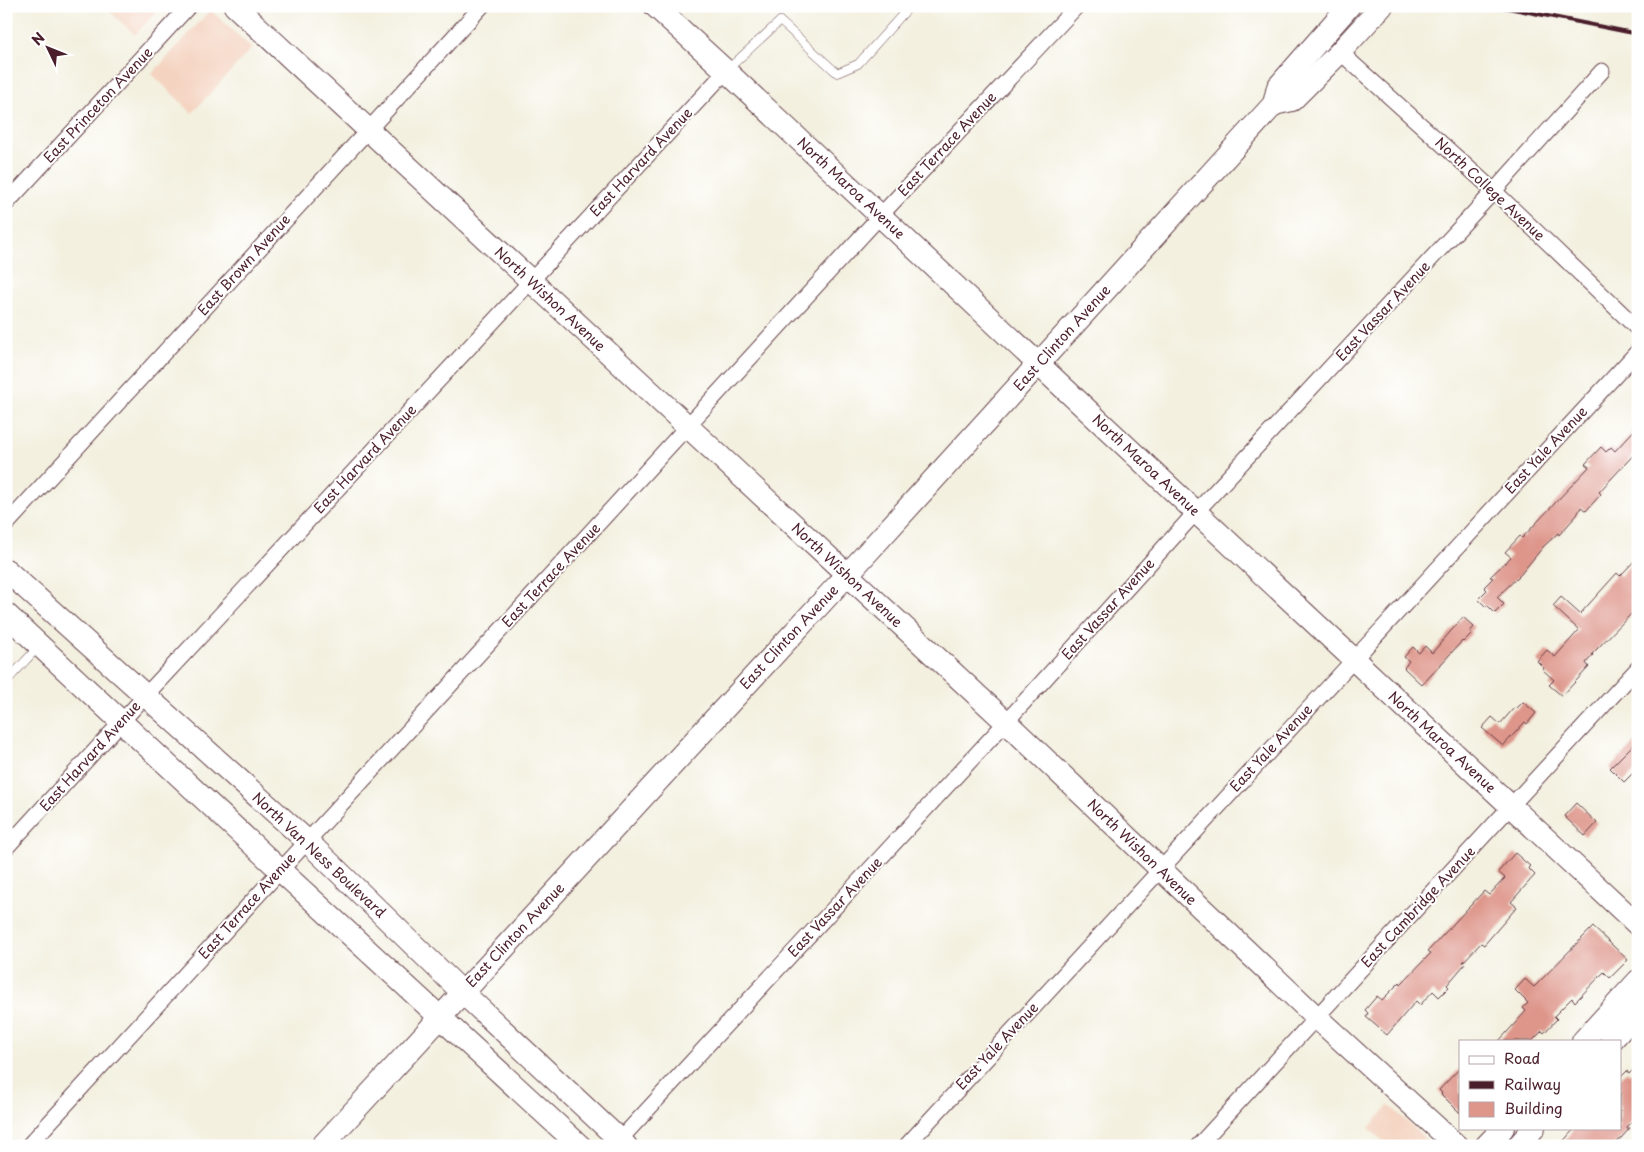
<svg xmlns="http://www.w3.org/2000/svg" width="1644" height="1152" viewBox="0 0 1644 1152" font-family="'Playpen Sans',sans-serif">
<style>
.built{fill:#f4d3c0}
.building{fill:#de968b}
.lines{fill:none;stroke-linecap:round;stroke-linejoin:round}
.lane-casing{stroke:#633e46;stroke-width:9}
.street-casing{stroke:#633e46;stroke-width:17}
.secondary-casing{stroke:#633e46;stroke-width:24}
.lane{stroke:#fff;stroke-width:8}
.street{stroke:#fff;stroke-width:15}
.secondary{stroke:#fff;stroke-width:22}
.rail{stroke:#4a1f2b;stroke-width:4}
.labels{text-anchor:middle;stroke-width:4;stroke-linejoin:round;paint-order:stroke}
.street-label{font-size:14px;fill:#4a1f2b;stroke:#fff}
</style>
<rect width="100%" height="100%" fill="#fff"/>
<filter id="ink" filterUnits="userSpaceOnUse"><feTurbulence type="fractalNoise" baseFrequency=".02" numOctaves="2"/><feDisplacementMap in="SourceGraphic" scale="10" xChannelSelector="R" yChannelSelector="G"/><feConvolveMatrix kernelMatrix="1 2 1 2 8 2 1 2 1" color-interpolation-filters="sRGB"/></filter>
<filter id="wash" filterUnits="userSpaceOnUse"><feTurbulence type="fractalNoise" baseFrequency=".0096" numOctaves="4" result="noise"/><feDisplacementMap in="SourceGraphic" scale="20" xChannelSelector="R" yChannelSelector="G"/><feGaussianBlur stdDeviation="1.12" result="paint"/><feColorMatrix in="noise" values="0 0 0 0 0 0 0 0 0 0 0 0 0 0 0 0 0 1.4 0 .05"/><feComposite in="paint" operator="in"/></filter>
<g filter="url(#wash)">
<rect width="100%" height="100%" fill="#f3f0df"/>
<g class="built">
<path d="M104,6H161L135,35Z"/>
<path d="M210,10L252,48L192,113L152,74Z"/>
<path d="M1389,1105L1433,1146H1388L1369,1128Z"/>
</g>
<g id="blocks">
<g class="building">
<path d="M1638,426V450L1599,492L1601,494L1586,511L1581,507L1577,515L1559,535L1558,533L1543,547L1520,575L1497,597L1504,604L1495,613L1487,605L1486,607L1478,599L1487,590L1484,587L1493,578L1490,577L1511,557L1505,552L1520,536L1522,538L1589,467L1585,464L1601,447L1606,452L1611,447L1615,451Z"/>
<path d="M1638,557V607L1592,654L1593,655L1586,663L1589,667L1562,696L1549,685L1554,680L1543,670L1544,668L1537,661L1547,650L1555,657L1579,630L1553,606L1561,597L1580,614L1617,573L1620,576Z"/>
<path d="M1463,617L1474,627L1470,632L1472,633L1463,642L1462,641L1422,685L1404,668L1409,661L1404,657L1413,647L1419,653L1425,646L1432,653Z"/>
<path d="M1523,702L1536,713L1527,724L1525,722L1503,746L1482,728L1492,717L1500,724L1514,708L1516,709Z"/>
<path d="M1638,740V768L1624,782L1610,768Z"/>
<path d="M1576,803L1597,823L1585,836L1564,816Z"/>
<path d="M1515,853L1530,866L1528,868L1535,875L1511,902L1517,907L1484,945L1481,943L1463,962L1465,964L1447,985L1449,987L1439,997L1433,991L1420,1005L1416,1001L1387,1035L1366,1017L1368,1013L1365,1010L1377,996L1382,1000L1400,982L1401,984L1431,953L1428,951L1484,891L1489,895L1505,878L1498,872Z"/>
<path d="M1593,927L1628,960L1610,978L1604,972L1575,1002L1572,998L1554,1016L1557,1019L1544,1033L1542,1031L1532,1041H1499L1526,1011L1523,1008L1528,1003L1515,990L1525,979L1534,987Z"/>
<path d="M1638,1065V1116L1626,1128H1630L1614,1146H1559L1575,1128H1620V1078L1627,1071L1629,1074Z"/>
<path d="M1460,1068V1113L1441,1094L1442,1093L1439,1090Z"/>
</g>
</g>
</g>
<g filter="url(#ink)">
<use href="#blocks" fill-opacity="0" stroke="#633e46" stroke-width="1"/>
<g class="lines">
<g class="lane-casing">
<g id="lane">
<path d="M728,69L780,21L837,73L858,64L910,6"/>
<path d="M6,682L39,646"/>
</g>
</g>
<g class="street-casing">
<g id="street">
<path d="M1340,52L1494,191L1638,329"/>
<path d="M6,204L189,6"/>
<path d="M6,525L482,6"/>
<path d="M6,848L145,696L726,71"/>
<path d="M28,1146L880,216L1077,6"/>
<path d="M614,1146L1006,722L1196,512L1494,191L1602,71"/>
<path d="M906,1146L1638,351"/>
<path d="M1198,1146L1638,668"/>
</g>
</g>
<g class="secondary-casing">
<g id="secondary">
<path d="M235,6L1006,722L1316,1017L1457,1146"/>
<path d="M655,6L726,71L1196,512L1638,925"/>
<path d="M1274,104L1292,100L1340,52L1382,6"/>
<path d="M6,570L307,841L462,992L626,1146"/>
<path d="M6,614L280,870L580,1146"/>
<path d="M1583,1041L1638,981"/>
<path d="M1611,1041L1638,1011"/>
<path d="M322,1146L847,575L1274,104L1278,87L1349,6"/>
<path d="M1486,1146L1503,1128"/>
<path d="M1518,1146L1534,1128"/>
</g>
</g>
<use href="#lane" class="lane"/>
<use href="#street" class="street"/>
<use href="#secondary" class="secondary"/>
<path class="rail" d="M1498,6L1638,34"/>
</g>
</g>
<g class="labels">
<g class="street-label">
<text transform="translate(98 105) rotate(-47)" y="5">East Princeton Avenue</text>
<text transform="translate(947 144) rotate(-47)" y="5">East Terrace Avenue</text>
<text transform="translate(641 162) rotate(-47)" y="5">East Harvard Avenue</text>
<text transform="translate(851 188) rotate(43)" y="5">North Maroa Avenue</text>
<text transform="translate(1490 189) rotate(43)" y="5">North College Avenue</text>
<text transform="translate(244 265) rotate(-48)" y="5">East Brown Avenue</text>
<text transform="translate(550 299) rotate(43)" y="5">North Wishon Avenue</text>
<text transform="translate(1383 311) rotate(-47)" y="5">East Vassar Avenue</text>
<text transform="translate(1062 338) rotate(-48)" y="5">East Clinton Avenue</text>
<text transform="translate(1546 450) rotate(-47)" y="5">East Yale Avenue</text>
<text transform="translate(365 459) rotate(-47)" y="5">East Harvard Avenue</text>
<text transform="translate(1146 465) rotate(43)" y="5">North Maroa Avenue</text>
<text transform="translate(551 575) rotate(-47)" y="5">East Terrace Avenue</text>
<text transform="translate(847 575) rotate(43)" y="5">North Wishon Avenue</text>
<text transform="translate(1108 609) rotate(-48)" y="5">East Vassar Avenue</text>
<text transform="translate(789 637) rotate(-47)" y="5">East Clinton Avenue</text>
<text transform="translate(1442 742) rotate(43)" y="5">North Maroa Avenue</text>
<text transform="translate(1271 748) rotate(-47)" y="5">East Yale Avenue</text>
<text transform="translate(90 756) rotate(-48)" y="5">East Harvard Avenue</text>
<text transform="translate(1142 852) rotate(44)" y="5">North Wishon Avenue</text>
<text transform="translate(319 855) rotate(43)" y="5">North Van Ness Boulevard</text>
<text transform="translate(247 906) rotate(-48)" y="5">East Terrace Avenue</text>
<text transform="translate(835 907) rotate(-47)" y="5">East Vassar Avenue</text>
<text transform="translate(1418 907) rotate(-47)" y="5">East Cambridge Avenue</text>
<text transform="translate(515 935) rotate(-47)" y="5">East Clinton Avenue</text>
<text transform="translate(997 1046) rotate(-47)" y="5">East Yale Avenue</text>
</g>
</g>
<rect width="1644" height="1152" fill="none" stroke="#fff" stroke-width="25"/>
<rect x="1459" y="1040" width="162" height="90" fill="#ffffff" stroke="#b7a5aa"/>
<rect x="1469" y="1056" width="25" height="8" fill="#ffffff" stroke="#b7a5aa"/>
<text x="1504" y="1064" font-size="15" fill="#4a1f2b">Road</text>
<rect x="1469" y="1081" width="25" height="8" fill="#4a1f2b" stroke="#b7a5aa"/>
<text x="1504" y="1090" font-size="15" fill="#4a1f2b">Railway</text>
<rect x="1469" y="1102" width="25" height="15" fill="#de968b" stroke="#b7a5aa"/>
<text x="1504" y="1114" font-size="15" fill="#4a1f2b">Building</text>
<g transform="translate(48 48) rotate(313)" stroke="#ffffff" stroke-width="4" paint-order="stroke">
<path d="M0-4L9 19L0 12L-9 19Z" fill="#4a1f2b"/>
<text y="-8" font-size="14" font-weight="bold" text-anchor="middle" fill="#4a1f2b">N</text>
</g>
</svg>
